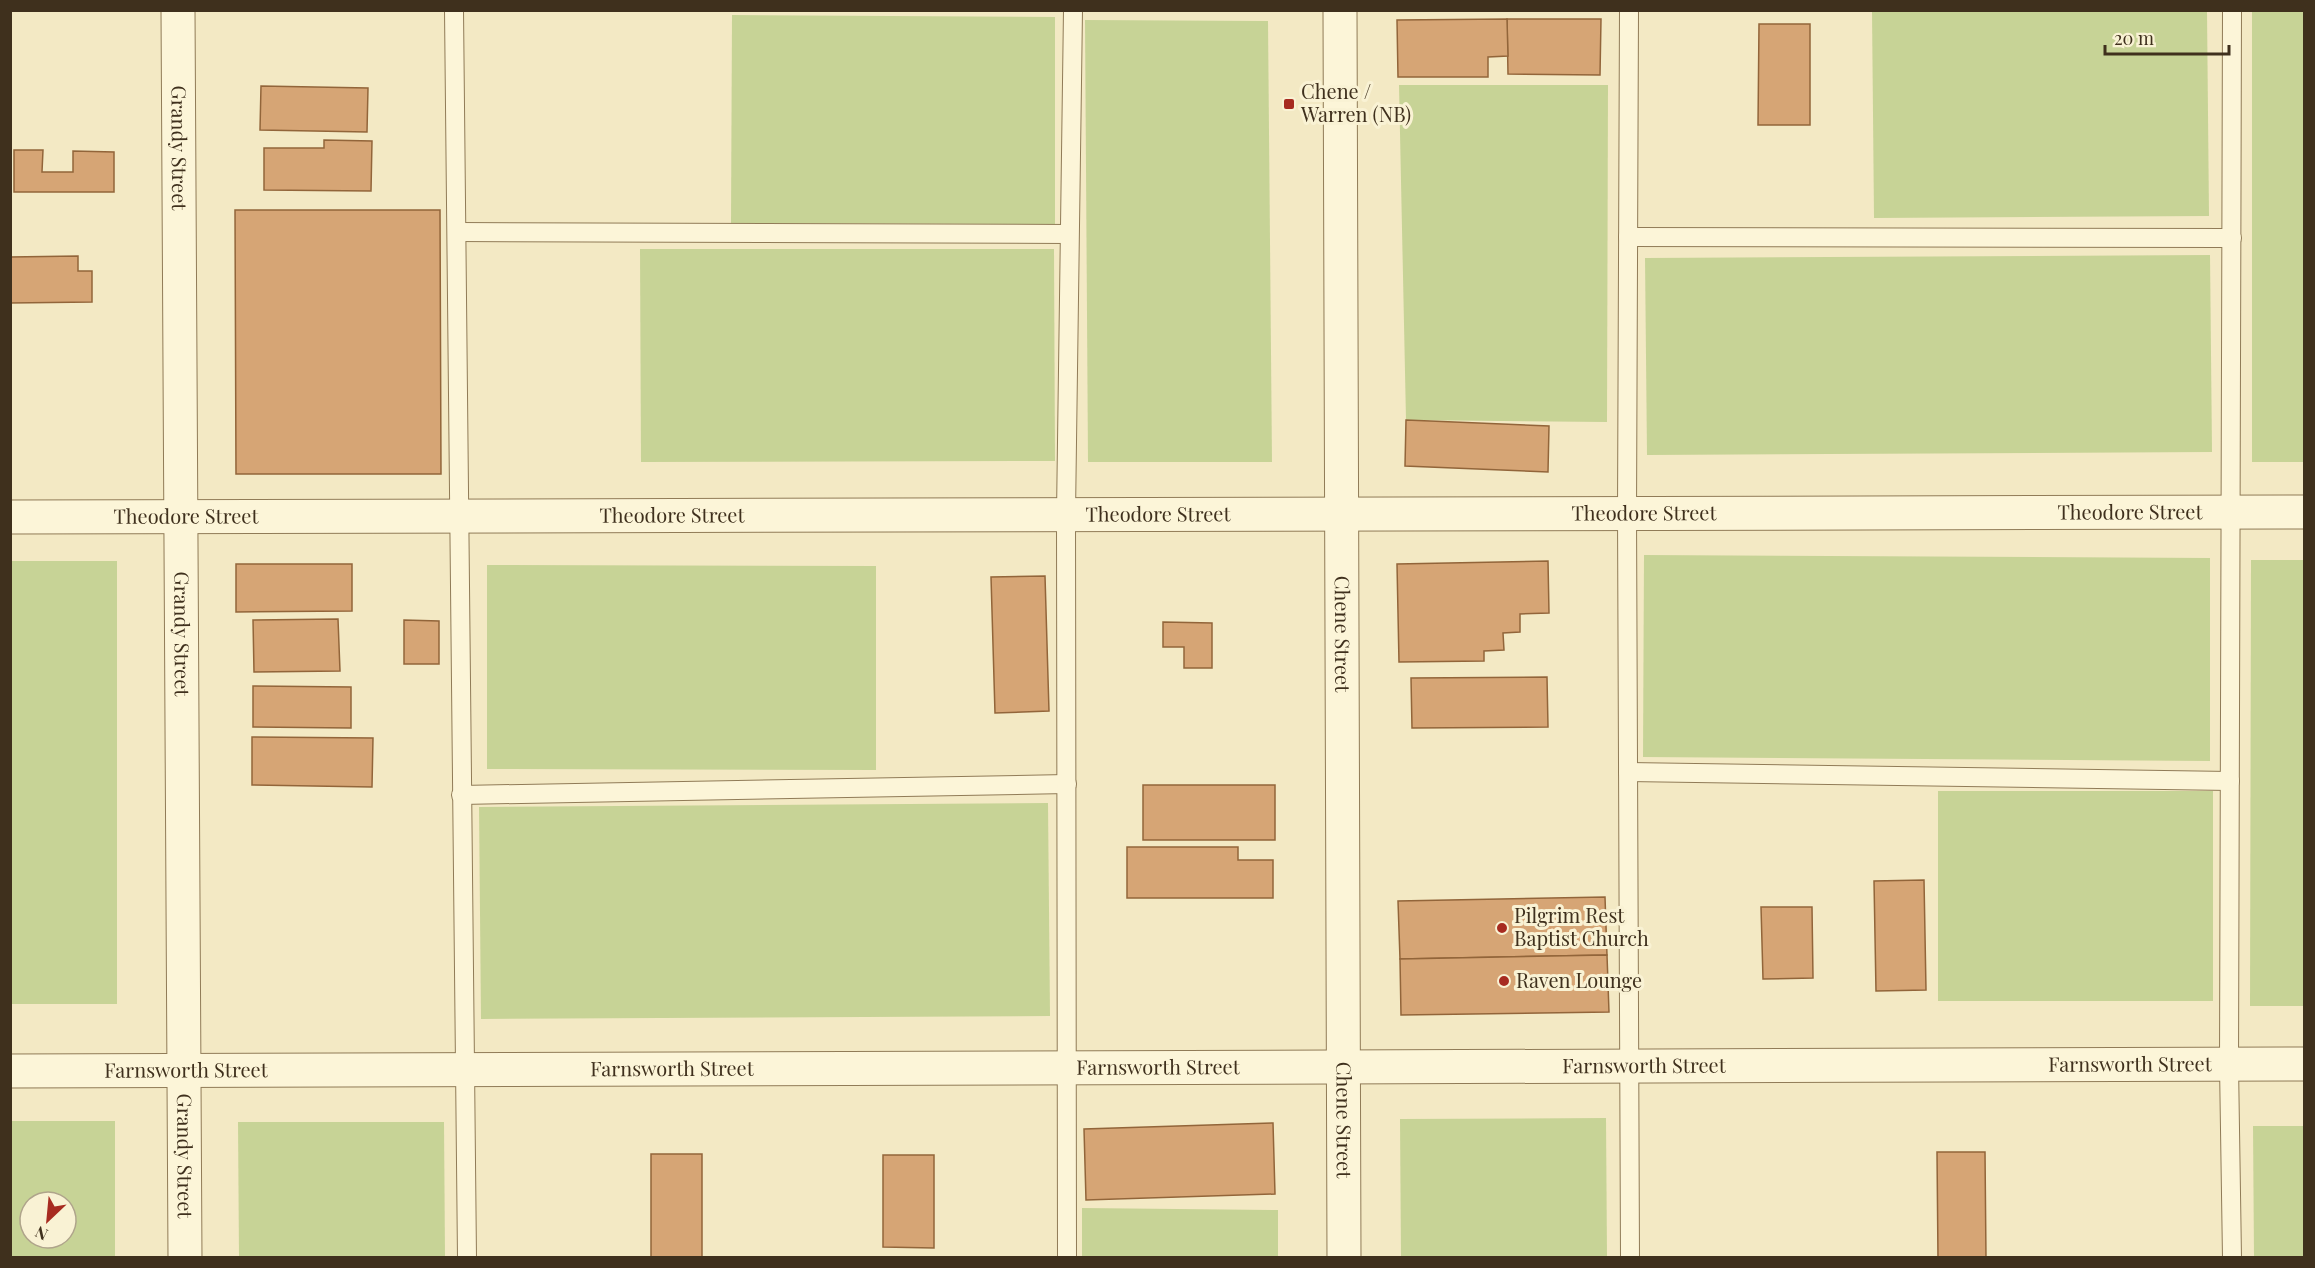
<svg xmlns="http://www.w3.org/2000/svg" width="2315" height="1268" viewBox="0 0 2315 1268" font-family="'Playfair Display',serif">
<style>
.green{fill:#c7d396;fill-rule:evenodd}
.building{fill:#d6a575;stroke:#92653a;stroke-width:1.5}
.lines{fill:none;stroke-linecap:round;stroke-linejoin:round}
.service-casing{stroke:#907b57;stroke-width:20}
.minor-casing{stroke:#907b57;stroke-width:35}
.tertiary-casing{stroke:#907b57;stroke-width:35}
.service{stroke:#fcf5d8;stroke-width:18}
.minor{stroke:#fcf5d8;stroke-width:33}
.tertiary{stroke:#fcf5d8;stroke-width:33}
.poi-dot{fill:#a72b20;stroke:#f9f2d4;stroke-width:2}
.labels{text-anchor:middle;stroke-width:6;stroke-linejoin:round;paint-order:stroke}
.poi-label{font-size:20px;fill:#3f301d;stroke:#f9f2d4;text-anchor:start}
.street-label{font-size:20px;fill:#3f301d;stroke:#f9f2d4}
</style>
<rect width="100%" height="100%" fill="#f3e9c4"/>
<g class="green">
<path d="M1872,11H2207L2209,216L1874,218Z"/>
<rect x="2252" y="12" width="52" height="450"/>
<path d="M732,15L1055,17V224L731,223Z"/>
<path d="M1085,20L1268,21L1272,462H1088Z"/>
<path d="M1399,85H1608L1607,422L1406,420Z"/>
<path d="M640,249H1054L1055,461L641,462Z"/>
<path d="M2210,255L2212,452L1647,455L1645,258Z"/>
<path d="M1644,555L2210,558V761L1643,757Z"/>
<path d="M2251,560H2304V1006H2250Z"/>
<rect x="11" y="561" width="106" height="443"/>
<path d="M487,565L876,566V770L487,769Z"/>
<rect x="1938" y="791" width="275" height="210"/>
<path d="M1048,803L1050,1016L481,1019L479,807Z"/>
<path d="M1606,1118L1607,1257H1401L1400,1119Z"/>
<path d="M11,1121H115V1257H11ZM30,1202H66V1238H30Z"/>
<path d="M238,1122H444L445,1257H239Z"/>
<path d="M2253,1126H2304V1257H2254Z"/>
<path d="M1082,1208L1278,1210V1257H1082Z"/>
</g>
<g class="building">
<path d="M1507,19H1601L1600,75L1508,74Z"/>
<path d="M1507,19L1508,56L1488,57V77H1398L1397,20Z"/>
<path d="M1759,24H1810V125H1758Z"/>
<path d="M261,86L368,88L367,132L260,130Z"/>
<path d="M324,140L372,141L371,191L264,190V148H324Z"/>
<path d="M14,150H43L42,172H73V151L114,152V192H14Z"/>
<path d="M235,210H440L441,474H236Z"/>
<path d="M78,256V271H92V302L10,303V257Z"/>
<path d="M1406,420L1549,426L1548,472L1405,466Z"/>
<path d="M1548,561L1549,613L1520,614V632L1503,633L1504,650L1484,651V661L1399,662L1397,564Z"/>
<path d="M236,564H352V611L236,612Z"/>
<path d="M1045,576L1049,711L995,713L991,577Z"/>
<path d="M338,619L340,671L254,672L253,620Z"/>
<path d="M404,620L439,621V664H404Z"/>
<path d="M1163,622L1212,623V668H1184V647H1163Z"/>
<path d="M1547,677L1548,727L1412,728L1411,678Z"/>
<path d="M253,686L351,687V728L253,727Z"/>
<path d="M252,737L373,738L372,787L252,785Z"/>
<rect x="1143" y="785" width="132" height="55"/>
<path d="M1127,847H1238V860H1273V898H1127Z"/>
<path d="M1924,880L1926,990L1876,991L1874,881Z"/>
<path d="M1605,897L1607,955L1400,959L1398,901Z"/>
<path d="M1761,907H1812L1813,978L1763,979Z"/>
<path d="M1607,955L1609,1012L1401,1015L1400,959Z"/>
<path d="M1273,1123L1275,1194L1086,1200L1084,1129Z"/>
<path d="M1937,1152H1985L1986,1258H1938Z"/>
<rect x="651" y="1154" width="51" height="103"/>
<path d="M883,1155H934V1248L883,1247Z"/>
</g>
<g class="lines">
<g class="service-casing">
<g id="service">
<path d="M454,10L467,1258"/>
<path d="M1629,10L1627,513L1630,1258"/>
<path d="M457,232L1069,234"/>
<path d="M1628,237L2232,238"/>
<path d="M1628,772L2230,781"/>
<path d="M461,795L1067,784"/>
<path d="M1067,1258L1066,514L1073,10"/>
<path d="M2232,1258L2229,1065L2232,10"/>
</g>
</g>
<g class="minor-casing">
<g id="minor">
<path id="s1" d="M178,10L185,1258"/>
<path id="s2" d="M10,517L2304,512"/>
<path id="s3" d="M10,1071L2304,1064"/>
</g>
</g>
<g class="tertiary-casing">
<g id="tertiary">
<path id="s4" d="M1340,10L1344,1258"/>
</g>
</g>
<use href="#service" class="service"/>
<use href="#minor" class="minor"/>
<use href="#tertiary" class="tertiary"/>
</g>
<g class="poi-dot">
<rect x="1283" y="98" width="12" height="12" rx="3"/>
<circle cx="1502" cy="928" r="6"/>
<circle cx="1504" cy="981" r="6"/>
</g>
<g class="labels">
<g class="poi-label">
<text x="1301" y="99">Chene /<tspan x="1301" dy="23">Warren (NB)</tspan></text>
<text x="1514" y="923">Pilgrim Rest<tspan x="1514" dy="23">Baptist Church</tspan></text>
<text x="1516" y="988">Raven Lounge</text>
</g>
<g class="street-label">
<text dy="7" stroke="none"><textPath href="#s1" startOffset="138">Grandy Street</textPath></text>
<text dy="7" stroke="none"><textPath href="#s2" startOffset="2120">Theodore Street</textPath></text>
<text dy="7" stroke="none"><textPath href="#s2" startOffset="1634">Theodore Street</textPath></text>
<text dy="7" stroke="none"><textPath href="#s2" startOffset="1148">Theodore Street</textPath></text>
<text dy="7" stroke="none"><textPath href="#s2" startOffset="662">Theodore Street</textPath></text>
<text dy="7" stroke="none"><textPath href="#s2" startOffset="176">Theodore Street</textPath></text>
<text dy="7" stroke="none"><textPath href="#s1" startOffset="624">Grandy Street</textPath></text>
<text dy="7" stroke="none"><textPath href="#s4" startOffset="624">Chene Street</textPath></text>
<text dy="7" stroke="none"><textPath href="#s3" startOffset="2120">Farnsworth Street</textPath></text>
<text dy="7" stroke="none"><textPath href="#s3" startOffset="1634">Farnsworth Street</textPath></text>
<text dy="7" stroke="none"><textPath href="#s3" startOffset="1148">Farnsworth Street</textPath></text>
<text dy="7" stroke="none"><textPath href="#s3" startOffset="662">Farnsworth Street</textPath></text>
<text dy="7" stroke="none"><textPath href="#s3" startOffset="176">Farnsworth Street</textPath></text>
<text dy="7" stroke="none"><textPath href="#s4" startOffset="1110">Chene Street</textPath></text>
<text dy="7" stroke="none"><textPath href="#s1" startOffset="1146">Grandy Street</textPath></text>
</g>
</g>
<rect width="2315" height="1268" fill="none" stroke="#3f301d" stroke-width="24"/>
<g transform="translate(48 1220) rotate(206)"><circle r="28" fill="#f9f2d4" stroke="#afa48b" stroke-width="1.5"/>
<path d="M0-4.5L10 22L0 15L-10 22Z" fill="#a72b20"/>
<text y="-9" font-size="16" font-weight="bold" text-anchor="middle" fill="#3f301d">N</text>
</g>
<path d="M2105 45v9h124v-9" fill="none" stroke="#3f301d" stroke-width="3"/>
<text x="2114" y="45" font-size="18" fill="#3f301d" stroke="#f9f2d4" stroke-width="4.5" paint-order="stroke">20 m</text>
</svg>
